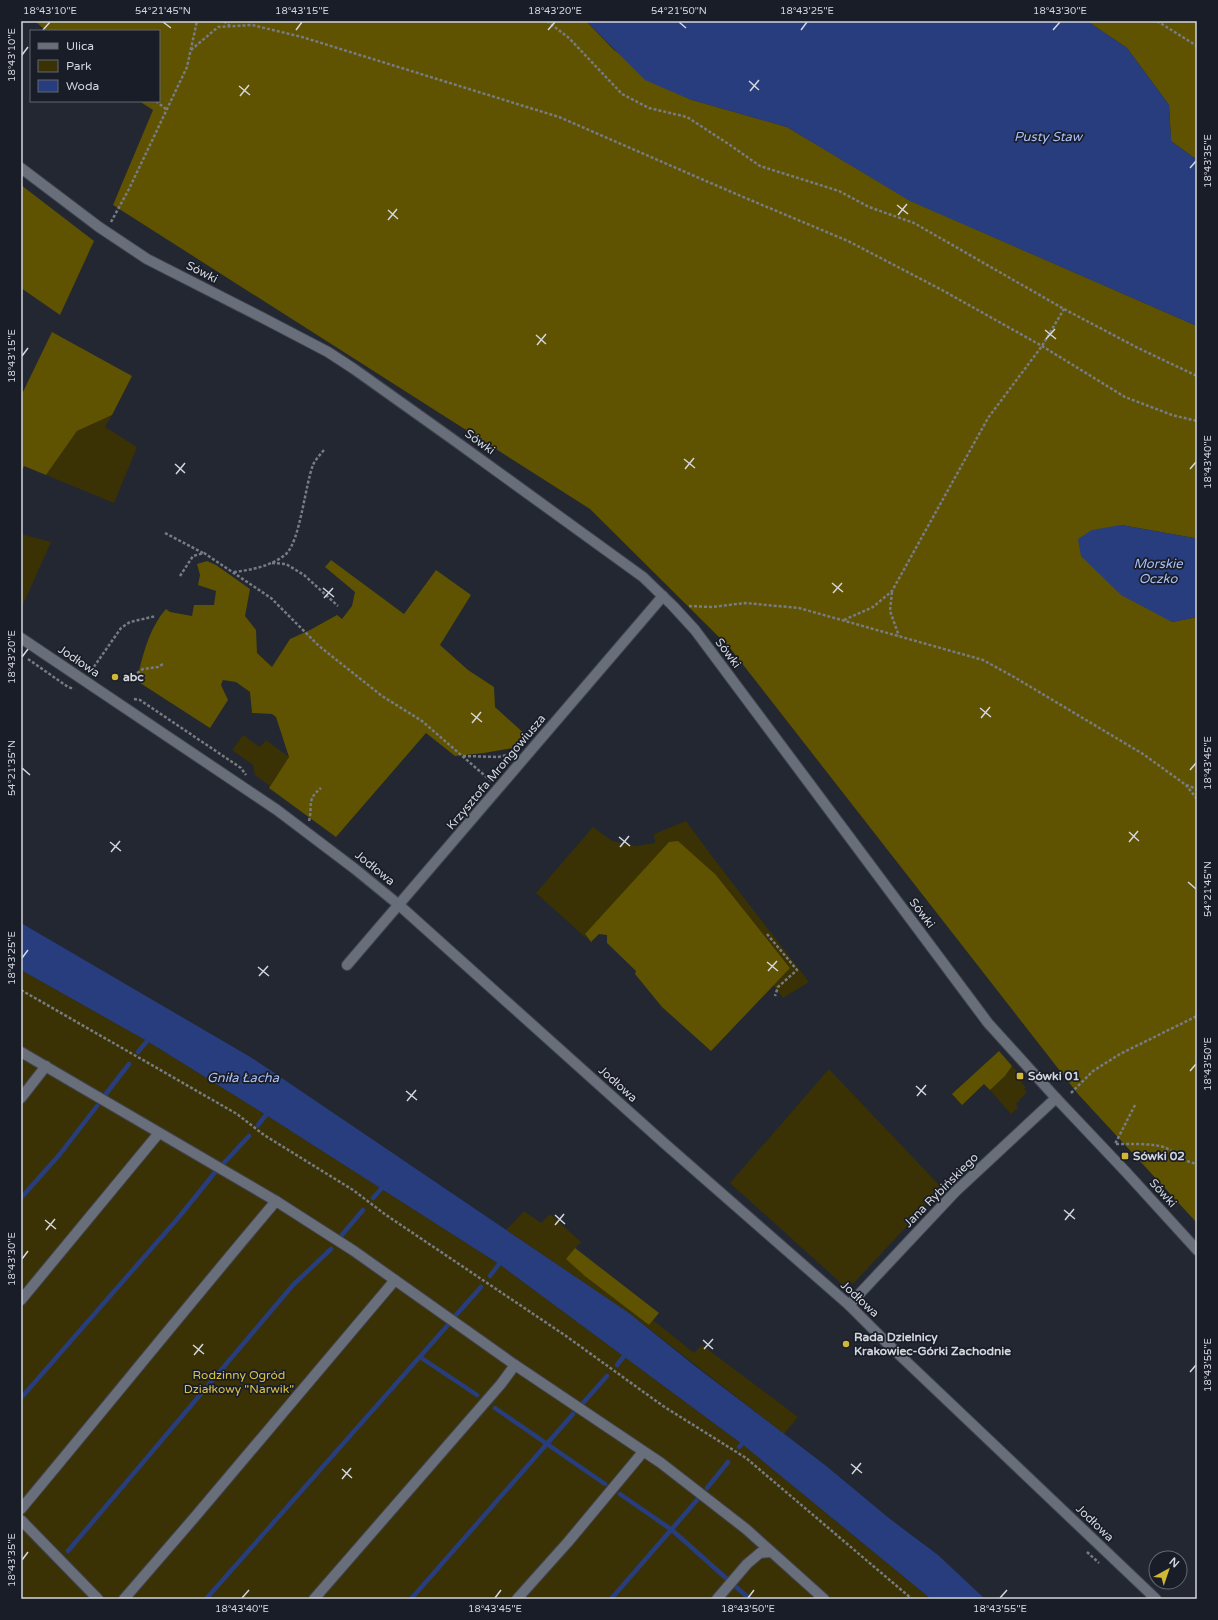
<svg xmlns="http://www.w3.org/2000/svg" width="1218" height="1620" viewBox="0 0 1218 1620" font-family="'Varela Round',sans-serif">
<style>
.green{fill:#3a3204}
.forest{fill:#5f5201}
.water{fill:#283d7e}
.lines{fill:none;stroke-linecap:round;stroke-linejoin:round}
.stream{stroke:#283d7e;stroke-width:4.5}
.minor-casing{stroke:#40434c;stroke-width:12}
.path{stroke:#777b84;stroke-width:2.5;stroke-dasharray:3 2;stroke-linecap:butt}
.minor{stroke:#696e7b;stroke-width:10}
.ticks{fill:none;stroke:#d3d6dd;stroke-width:1.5}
.poi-dot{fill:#d0b836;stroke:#191d27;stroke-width:1.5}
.labels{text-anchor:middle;stroke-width:3.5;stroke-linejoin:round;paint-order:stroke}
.street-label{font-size:12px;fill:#d3d6dd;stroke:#191d27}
.poi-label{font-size:12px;font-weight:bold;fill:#d3d6dd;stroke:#191d27;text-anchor:start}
.park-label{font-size:12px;fill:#dac245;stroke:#191d27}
.water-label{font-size:13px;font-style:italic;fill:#a7bef8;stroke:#191d27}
.neatline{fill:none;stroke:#d3d6dd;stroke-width:1.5}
.ticks-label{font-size:10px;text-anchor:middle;fill:#d3d6dd}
</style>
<rect width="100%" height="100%" fill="#222731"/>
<g class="green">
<path d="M112,415L105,427L137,447L114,503L46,475L77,431Z"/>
<path d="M21,534L51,542L21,609Z"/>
<path d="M243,735L260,747L266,740L289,757L270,786L255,775L253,765L232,750Z"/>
<path d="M686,821L711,855L809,982L783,998L773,985L790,968L716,875L585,934L586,938L536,893L593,827L612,841L636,846L655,843L654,834Z"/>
<path d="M21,970L147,1041L266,1115L499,1264L742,1444L931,1599H21Z"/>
<path d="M1012,1066L1020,1074L1017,1077L1026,1088L1024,1089L1027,1092L1016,1104L1018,1108L1011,1114L990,1090L1005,1076Z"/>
<path d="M829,1069L942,1188L854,1283L842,1284L730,1183Z"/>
<path d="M524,1211L541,1223L550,1214L581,1242L575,1248L586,1277L649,1325L653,1320L694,1353L702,1345L798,1417L784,1434L629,1313L506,1230Z"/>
</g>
<g class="forest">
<path d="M35,21H586L614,50L689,99L787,127L911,201L1197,326V541L1194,538L1121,525L1172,622L1197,617V1223L1078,1094L730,648L590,509L113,205L153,110L139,101H159V31H46Z"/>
<path d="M1087,21H1197V160L1171,141L1169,105L1127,48Z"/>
<path d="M21,185L94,241L60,315L21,288Z"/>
<path d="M52,332L132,376L112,415L77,431L46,475L24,466L21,473V396Z"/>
<path d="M331,560L404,614L436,570L471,595L440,645L468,670L494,687L495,707L528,737L518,747L484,753L455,756L426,733L336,837L269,788L289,757L276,717L272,714L252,713L250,692L236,682L223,680L221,685L228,700L210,728L137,681C142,657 149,628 166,609L170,612L192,616L194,605H214L216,591L198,585L200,575L197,564L207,561L216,565L250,589L245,616L256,630L257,653L272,667L290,639L310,630L337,615L342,619L352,606L355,592L325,567Z"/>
<path d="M678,841L716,875L790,968L711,1051L662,1007L635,974L636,971L607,943V935L599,934L591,942L585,934L669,842Z"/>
<path d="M999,1051L1012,1066L1005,1076L990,1090L984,1084L962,1105L952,1094Z"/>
<path d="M575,1248L659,1313L649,1325L586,1277L566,1259Z"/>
</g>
<g class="water">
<path d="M586,21H1087L1127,48L1169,105L1171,141L1197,160V326L910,201L787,127L689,99L645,80Z"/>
<path d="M1121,525L1194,538L1197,541V617L1172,622L1121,595L1081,556L1078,539L1092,530Z"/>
<path d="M21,923L252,1058L629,1313L695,1366L825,1465L890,1519L938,1555L985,1599H931L742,1444L499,1264L266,1115L147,1041L21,970Z"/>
</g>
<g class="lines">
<g class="stream">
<path d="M138,1052L147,1041"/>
<path d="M105,1095L129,1064"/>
<path d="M258,1125L266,1115"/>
<path d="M223,1164L249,1136"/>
<path d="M21,1198L60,1154L97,1106"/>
<path d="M373,1198L381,1189"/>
<path d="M341,1236L363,1210"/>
<path d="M490,1276L499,1264"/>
<path d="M456,1315L481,1287"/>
<path d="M420,1357L477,1395"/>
<path d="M617,1365L624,1356"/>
<path d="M21,1398L179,1217L216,1171"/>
<path d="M583,1403L607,1376"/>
<path d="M495,1408L605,1484"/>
<path d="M739,1447L742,1444"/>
<path d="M707,1488L728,1462"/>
<path d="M620,1494L672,1530L727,1579"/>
<path d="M68,1551L293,1285L331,1249"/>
<path d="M736,1587L750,1599"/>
<path d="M206,1599L447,1326"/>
<path d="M411,1599L573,1414"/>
<path d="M611,1599L697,1500"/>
</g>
<g class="minor-casing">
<g id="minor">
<path d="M21,168L99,227L147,259L263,318L328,352L354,369L451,438L643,577L673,606L695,630L988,1023L1056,1098L1126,1172L1197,1250"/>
<path d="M21,638L277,810L355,869L399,905L664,1143L849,1305L889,1345L1156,1599"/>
<path d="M347,965L663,596"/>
<path d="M21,1052L276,1201L354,1251L515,1365L661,1463L746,1529L824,1599"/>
<path d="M21,1098L46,1066"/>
<path d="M21,1300L159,1133"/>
<path d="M849,1305L956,1191L1056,1098"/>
<path d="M21,1509C106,1407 190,1303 276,1201"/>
<path d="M21,1520L98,1599"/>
<path d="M124,1599L194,1518L395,1280"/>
<path d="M314,1599L501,1384L515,1365"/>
<path d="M517,1599L568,1542L643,1452"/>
<path d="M717,1599L747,1564L760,1553L771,1552"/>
</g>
</g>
<g class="path">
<path d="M224,21L230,26"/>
<path d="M547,21L569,38L622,94L649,108L687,117L730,145L760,166L839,191L869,207L914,223L1064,309L1138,348L1197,376"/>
<path d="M1157,21L1197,46"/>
<path d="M191,50L218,27L252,25L302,37L559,117L736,194L848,241L942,290L1042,346L1125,397L1172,415L1197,421"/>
<path d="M156,101L167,110"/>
<path d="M111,222L129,189L187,67L197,21"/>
<path d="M165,533L203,553"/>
<path d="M272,563L286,564L304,575L338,606"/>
<path d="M234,572C251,570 272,566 286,554C300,541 305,486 313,465C315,460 320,455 324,450"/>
<path d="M180,576L193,556L204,553L271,598L319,646L382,696L422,721L491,781"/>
<path d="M892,592L890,611L899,636"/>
<path d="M689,606L712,607L745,603L799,608L983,660L1014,677L1143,754L1186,785L1197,799"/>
<path d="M844,620L873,607L892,591L988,418L1042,346L1064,309"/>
<path d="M28,659L68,687L74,689"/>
<path d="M91,671L121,628L130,622L156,616"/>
<path d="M133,676L143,669L158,667L163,664"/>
<path d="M134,699L140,700L241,768L246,775"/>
<path d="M463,756L498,757L512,754"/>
<path d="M1186,785L1197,789"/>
<path d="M309,821C313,805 306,800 321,788"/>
<path d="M767,934L797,970L778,987L775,996"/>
<path d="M21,990L237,1114L264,1135L353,1190L386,1215L566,1336L663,1406L746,1458L912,1599"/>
<path d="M1071,1093L1093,1071L1120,1054L1197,1016"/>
<path d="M1135,1105L1115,1144C1127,1144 1156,1143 1166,1148C1179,1154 1182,1161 1197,1164"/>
<path d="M1087,1552L1099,1563"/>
</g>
<use href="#minor" class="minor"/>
</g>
<path class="ticks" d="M163,22L171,28M679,22L686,28M43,30L50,22M296,30L302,22M548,30L555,22M801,30L807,22M1053,30L1060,22M22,55L28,47M749,81L759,90M239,86L250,95M750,91L759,80M240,96L249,85M1190,168L1196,161M897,205L908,214M388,210L398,219M898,215L907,204M388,220L397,209M1045,330L1056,339M536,335L546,344M1046,339L1055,329M537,345L546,334M22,356L28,348M684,459L695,468M175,464L185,473M685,469L694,458M1190,469L1196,462M176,474L185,463M832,583L843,592M323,588L334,597M833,593L842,583M324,598L333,588M22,657L28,649M980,708L991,717M471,713L482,722M981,718L990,707M472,723L481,712M22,768L30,775M1190,770L1196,763M1129,832L1139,841M619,837L630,846M110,842L121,851M1129,842L1138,831M620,847L629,836M111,852L120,841M1188,882L1196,889M22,958L28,950M767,962L778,971M258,967L269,976M768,971L777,961M259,976L268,966M1190,1071L1196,1064M916,1086L926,1095M406,1091L417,1100M917,1096L926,1085M407,1101L416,1090M1064,1210L1075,1219M555,1215L565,1224M45,1220L56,1229M1065,1220L1074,1209M555,1225L564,1214M46,1230L55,1219M22,1259L28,1251M703,1340L713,1349M193,1345L204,1354M704,1349L713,1339M194,1355L203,1344M1190,1372L1196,1365M851,1464L862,1473M342,1469L352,1478M852,1474L861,1463M342,1479L351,1468M22,1560L28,1552M242,1598L249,1590M495,1598L501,1590M748,1598L754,1590M1000,1598L1007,1590"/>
<g class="poi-dot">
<circle cx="115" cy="677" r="4"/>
<rect x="1016" y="1072" width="8" height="8" rx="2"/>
<rect x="1121" y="1152" width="8" height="8" rx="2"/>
<circle cx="846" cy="1344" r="4"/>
</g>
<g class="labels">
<g class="street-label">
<text transform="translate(202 272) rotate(27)" y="4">Sówki</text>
<text transform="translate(480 442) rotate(36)" y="4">Sówki</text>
<text transform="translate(728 653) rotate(53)" y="4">Sówki</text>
<text transform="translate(79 661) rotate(34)" y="4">Jodłowa</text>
<text transform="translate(496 772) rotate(-50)" y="4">Krzysztofa Mrongowiusza</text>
<text transform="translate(375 868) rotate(39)" y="4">Jodłowa</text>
<text transform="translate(922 913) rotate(53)" y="4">Sówki</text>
<text transform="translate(618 1084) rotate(42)" y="4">Jodłowa</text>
<text transform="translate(941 1190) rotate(-45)" y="4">Jana Rybińskiego</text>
<text transform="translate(1163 1193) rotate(48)" y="4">Sówki</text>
<text transform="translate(860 1299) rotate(43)" y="4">Jodłowa</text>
<text transform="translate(1095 1523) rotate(44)" y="4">Jodłowa</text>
</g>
<g class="poi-label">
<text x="123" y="681">abc</text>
<text x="1028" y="1080">Sówki 01</text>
<text x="1133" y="1160">Sówki 02</text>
<text x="854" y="1341">Rada Dzielnicy<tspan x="854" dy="14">Krakowiec-Górki Zachodnie</tspan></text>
</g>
<g class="park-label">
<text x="239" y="1379">Rodzinny Ogród<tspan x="239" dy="14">Działkowy "Narwik"</tspan></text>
</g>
<g class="water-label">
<text x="1048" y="141">Pusty Staw</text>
<text x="1158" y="568">Morskie<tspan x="1158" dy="15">Oczko</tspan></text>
<text x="243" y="1082">Gniła Łacha</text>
</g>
</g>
<rect width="1218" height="1620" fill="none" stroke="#191d27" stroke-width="44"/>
<rect x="30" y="30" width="130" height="72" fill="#191d27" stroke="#636770"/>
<rect x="38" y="43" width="20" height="6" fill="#696e7b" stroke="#636770"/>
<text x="66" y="50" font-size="12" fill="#d3d6dd">Ulica</text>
<rect x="38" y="60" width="20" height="12" fill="#3a3204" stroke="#636770"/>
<text x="66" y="70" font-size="12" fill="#d3d6dd">Park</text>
<rect x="38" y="80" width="20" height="12" fill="#283d7e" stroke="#636770"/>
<text x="66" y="90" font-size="12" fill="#d3d6dd">Woda</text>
<g transform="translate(1168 1570) rotate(40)"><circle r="19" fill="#191d27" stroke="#636770"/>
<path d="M0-3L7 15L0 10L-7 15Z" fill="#d0b836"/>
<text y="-6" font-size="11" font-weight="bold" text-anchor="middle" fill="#d3d6dd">N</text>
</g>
<rect x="22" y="22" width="1174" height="1576" class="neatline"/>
<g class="ticks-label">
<text x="50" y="14">18°43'10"E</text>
<text x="163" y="14">54°21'45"N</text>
<text x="302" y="14">18°43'15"E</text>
<text x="555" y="14">18°43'20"E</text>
<text x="679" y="14">54°21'50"N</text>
<text x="807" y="14">18°43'25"E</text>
<text x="1060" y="14">18°43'30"E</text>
<text transform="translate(11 55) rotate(-90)" y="4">18°43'10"E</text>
<text transform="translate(1207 161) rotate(-90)" y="4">18°43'35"E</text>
<text transform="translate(11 356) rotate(-90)" y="4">18°43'15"E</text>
<text transform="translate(1207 462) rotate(-90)" y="4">18°43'40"E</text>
<text transform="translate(11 657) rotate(-90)" y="4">18°43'20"E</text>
<text transform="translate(1207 763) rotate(-90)" y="4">18°43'45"E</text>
<text transform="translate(11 768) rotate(-90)" y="4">54°21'35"N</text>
<text transform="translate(1207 889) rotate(-90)" y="4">54°21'45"N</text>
<text transform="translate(11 958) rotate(-90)" y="4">18°43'25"E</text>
<text transform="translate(1207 1064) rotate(-90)" y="4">18°43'50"E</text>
<text transform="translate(11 1259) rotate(-90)" y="4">18°43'30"E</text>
<text transform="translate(1207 1365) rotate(-90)" y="4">18°43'55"E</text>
<text transform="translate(11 1560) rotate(-90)" y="4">18°43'35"E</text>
<text x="242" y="1612">18°43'40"E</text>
<text x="495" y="1612">18°43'45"E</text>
<text x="748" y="1612">18°43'50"E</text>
<text x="1000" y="1612">18°43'55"E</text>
</g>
</svg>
